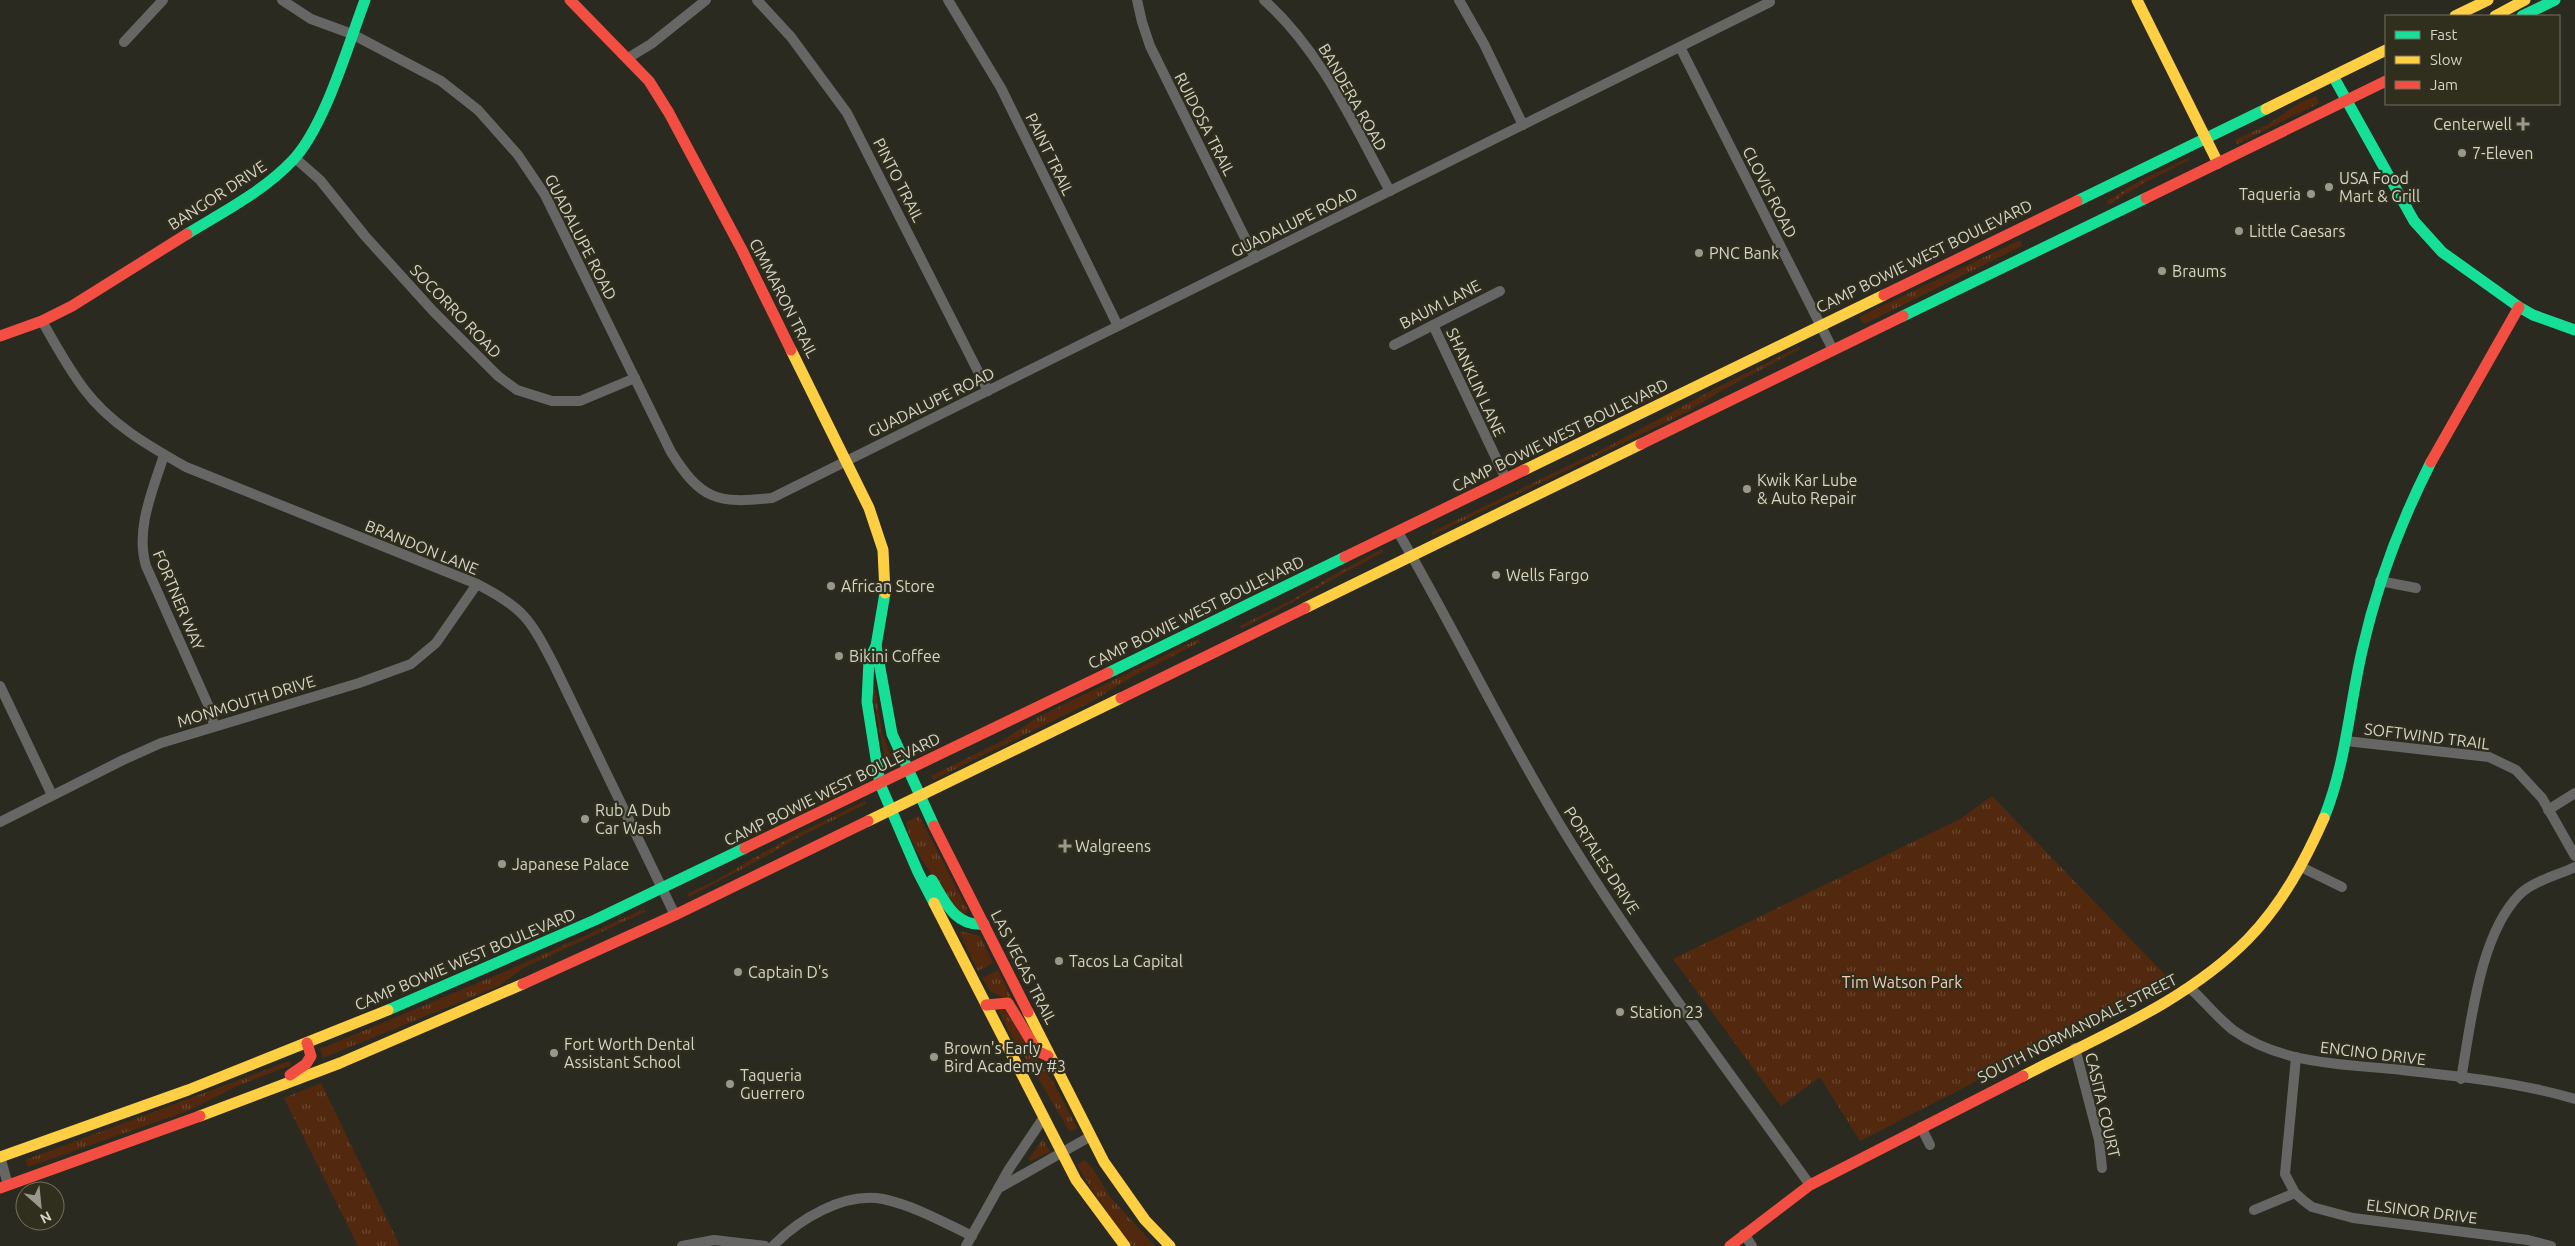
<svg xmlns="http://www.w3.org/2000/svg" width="2575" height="1246" viewBox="0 0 2575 1246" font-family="Ubuntu,sans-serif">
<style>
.grass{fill:url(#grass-tufts)}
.garden{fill:url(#garden-dots)}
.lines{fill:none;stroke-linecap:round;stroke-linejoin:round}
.street{stroke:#666764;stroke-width:10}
.fast{stroke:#16e098;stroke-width:11}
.slow{stroke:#ffcf43;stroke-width:11}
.jam{stroke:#f24e42;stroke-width:11}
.poi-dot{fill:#9a988e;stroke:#302e1c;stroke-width:2}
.labels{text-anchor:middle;stroke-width:4.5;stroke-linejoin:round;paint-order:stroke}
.street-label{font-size:16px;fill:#d5d4c9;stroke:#302e1c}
.poi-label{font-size:16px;fill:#d5d4c9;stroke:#302e1c;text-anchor:start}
.park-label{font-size:16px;fill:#f7ccb6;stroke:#302e1c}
</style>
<defs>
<pattern id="grass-tufts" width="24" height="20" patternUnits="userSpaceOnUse" patternTransform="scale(1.25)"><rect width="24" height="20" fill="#52290e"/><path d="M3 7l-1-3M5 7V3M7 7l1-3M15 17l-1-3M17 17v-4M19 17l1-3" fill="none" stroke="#6a4730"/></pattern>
<pattern id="garden-dots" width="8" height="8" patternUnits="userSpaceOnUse" patternTransform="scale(1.25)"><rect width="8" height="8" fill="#52290e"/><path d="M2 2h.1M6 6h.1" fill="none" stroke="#6a4730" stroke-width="1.8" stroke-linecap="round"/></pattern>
</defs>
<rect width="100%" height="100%" fill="#2b2a21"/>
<g class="grass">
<path d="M2316,96L2319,103L2237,144L2235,140L2267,125L2301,102Z"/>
<path d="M2188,158L2189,160L2144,183L2141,180Z"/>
<path d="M2020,240L2022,246L1864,324L1859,317Z"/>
<path d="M1799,347L1800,349L1719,392L1689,411L1433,535L1432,532L1609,446L1716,388Z"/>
<path d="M1382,549L1383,552L1335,578L1332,576Z"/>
<path d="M1290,601L1291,603L1241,629L1240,626Z"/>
<path d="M1198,639L1200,642L1132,677L1091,702L933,780L931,776L1002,741L1038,717Z"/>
<path d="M874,680L882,733L891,757L885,760L872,691Z"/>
<path d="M1992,796L2171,981L1860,1141L1820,1077L1781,1106L1673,959L1960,819Z"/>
<path d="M865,801L866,804L799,837L797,834Z"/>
<path d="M919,816L967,909L965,916L960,915C947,895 906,844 906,822Z"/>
<path d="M754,858L757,861L689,897L687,894L715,881Z"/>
<path d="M644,909L645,912L523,968L499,986L323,1058L320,1049L504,972Z"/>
<path d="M959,931L980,936L993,963L978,971Z"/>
<path d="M998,970L1014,1003L990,991L982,978Z"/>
<path d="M1003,1008L1053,1082L1077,1128L1070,1132L1037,1076L1016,1045L999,1011Z"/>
<path d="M289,1061L291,1065L237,1086L190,1110L28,1167L25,1160Z"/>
<path d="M321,1083L400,1246H358L284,1098Z"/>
<path d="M1043,1139L1050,1152L1030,1161L1029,1159Z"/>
<path d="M1084,1160L1091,1166L1110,1197L1155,1246H1133C1111,1221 1094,1193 1077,1165Z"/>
</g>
<g class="garden">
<path d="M2141,180L2144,183L2108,205L2107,201Z"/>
<path d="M1332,576L1335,578L1291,603L1290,601Z"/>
<path d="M797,834L799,837L757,861L754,858Z"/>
</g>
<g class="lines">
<g class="street">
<path d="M282,0L311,19L352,34L441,81L478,110L518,155L545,195L671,452C701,500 717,504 772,498L1770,2"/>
<path d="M757,0L791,37L847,113L988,391"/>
<path d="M948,0L1001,88L1118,326"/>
<path d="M1137,0L1142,22L1150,46L1255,258"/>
<path d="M1264,0C1322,52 1353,124 1390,191"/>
<path d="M1459,0L1484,44L1523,125"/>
<path d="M124,42L163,0"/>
<path d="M1680,47L1833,350"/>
<path d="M628,58L651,44L706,0"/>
<path d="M295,158L320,180L365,236L433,311L498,376L517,390L552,401H580L635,378"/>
<path d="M42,321C55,344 68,368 84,389C110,424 149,446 186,467L477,584C524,608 530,619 554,665L675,915"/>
<path d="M1433,325L1506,479"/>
<path d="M1394,345L1500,291"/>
<path d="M164,455C153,490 135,529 146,566L209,707L214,725"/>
<path d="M1398,532C1455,630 1503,731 1562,828C1637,951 1726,1067 1810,1185"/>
<path d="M2380,581L2416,588"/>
<path d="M0,686L52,795"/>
<path d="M2346,741L2489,757L2516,770L2542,798L2575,856"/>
<path d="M2548,810L2575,793"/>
<path d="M0,822L123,760L161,743L359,683L411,664L436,643L477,584"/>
<path d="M2301,867L2342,887"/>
<path d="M2190,988C2204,1001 2218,1018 2233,1030C2282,1065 2345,1064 2402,1070C2457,1076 2522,1083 2575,1099"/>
<path d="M2075,1048L2099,1140L2102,1168"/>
<path d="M2296,1057L2285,1174L2295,1193L2304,1201L2312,1207L2353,1218L2528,1240L2551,1246"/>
<path d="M2461,1079C2471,1024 2479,935 2520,894C2534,881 2558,875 2575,867"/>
<path d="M1921,1127L1930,1145"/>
<path d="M0,1156L8,1185"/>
<path d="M1001,1187L1091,1136"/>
<path d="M2254,1210L2295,1193"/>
<path d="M1744,1234L1752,1246"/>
<path d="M682,1246L714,1240L765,1246"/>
<path d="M773,1246C799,1219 844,1192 883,1199C915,1206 943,1222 972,1236"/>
<path d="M966,1246L1009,1169L1044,1117"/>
</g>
<g class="fast">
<path d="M2522,16L2555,0"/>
<path d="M2333,76L2414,221L2442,252L2519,307L2533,315L2575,330"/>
<path d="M2077,201L2266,109"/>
<path d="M187,234C223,212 264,191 293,160C325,126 348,45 365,0"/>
<path d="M1903,316L2146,198"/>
<path d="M885,593L876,646L869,660L867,702L880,784L918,872L934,903"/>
<path d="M876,646L892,734L934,826"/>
<path d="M1108,673L1345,557"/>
<path d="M2324,818C2346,763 2349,708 2362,651C2377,584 2400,523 2431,462"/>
<path d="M932,880C945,902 955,927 984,924"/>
<path d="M388,1010L595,920L745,848"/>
</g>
<g class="slow">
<path d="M2137,0L2218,163"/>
<path d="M2455,16L2488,0"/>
<path d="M2495,16L2525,0"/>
<path d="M2266,109L2386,50"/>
<path d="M791,350L869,508L883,550L885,593"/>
<path d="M1524,470L1884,295"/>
<path d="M1305,608L1641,444"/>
<path d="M868,821L1121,698"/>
<path d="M934,903L1076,1180L1125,1246"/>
<path d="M1028,1012L1104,1162L1145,1220L1170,1246"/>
<path d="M2023,1076C2100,1036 2186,1002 2248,939C2282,904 2305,861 2324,818"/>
<path d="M200,1116L340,1063L523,984"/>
<path d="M0,1157L188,1090L388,1010"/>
</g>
<g class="jam">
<path d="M570,0L649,81L669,113L742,250L791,350"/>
<path d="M2146,198L2386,81"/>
<path d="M1884,295L2077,201"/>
<path d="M0,336L42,321L72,306L187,234"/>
<path d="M1641,444L1903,316"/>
<path d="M2431,462L2519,307"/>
<path d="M1345,557L1524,470"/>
<path d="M1121,698L1305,608"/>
<path d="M934,826L1028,1012"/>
<path d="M745,848L1108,673"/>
<path d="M523,984L675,915L868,821"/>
<path d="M986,1005L1008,1003L1034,1046L1039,1052L1048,1056"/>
<path d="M290,1075L306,1064L311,1056L307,1043"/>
<path d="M0,1188L200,1116"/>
<path d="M1730,1246L1810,1185L2023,1076"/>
</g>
</g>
<g class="poi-dot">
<path d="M2520.5 116.5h5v5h5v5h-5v5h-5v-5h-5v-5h5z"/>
<circle cx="2462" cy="153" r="5"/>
<circle cx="2329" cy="187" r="5"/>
<circle cx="2311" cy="194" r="5"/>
<circle cx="2239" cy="231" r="5"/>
<circle cx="1699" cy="253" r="5"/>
<circle cx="2162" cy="271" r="5"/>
<circle cx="1747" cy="489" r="5"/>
<circle cx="1496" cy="575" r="5"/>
<circle cx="831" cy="586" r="5"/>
<circle cx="839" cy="656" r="5"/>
<circle cx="585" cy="819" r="5"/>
<path d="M1062.5 838.5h5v5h5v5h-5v5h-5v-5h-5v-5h5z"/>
<circle cx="502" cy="864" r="5"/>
<circle cx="1059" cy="961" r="5"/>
<circle cx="738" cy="972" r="5"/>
<circle cx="1620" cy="1012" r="5"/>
<circle cx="554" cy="1053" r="5"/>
<circle cx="934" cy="1057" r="5"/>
<circle cx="730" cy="1084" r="5"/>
</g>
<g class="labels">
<g class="street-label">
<text transform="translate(1353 97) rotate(60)" y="6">BANDERA ROAD</text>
<text transform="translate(1205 124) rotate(63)" y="6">RUIDOSA TRAIL</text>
<text transform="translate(1050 154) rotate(64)" y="6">PAINT TRAIL</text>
<text transform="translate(899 180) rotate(63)" y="6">PINTO TRAIL</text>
<text transform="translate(1770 192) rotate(63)" y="6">CLOVIS ROAD</text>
<text transform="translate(217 195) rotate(-33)" y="6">BANGOR DRIVE</text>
<text transform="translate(1294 222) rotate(-26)" y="6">GUADALUPE ROAD</text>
<text transform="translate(581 237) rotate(63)" y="6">GUADALUPE ROAD</text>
<text transform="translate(1924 256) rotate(-26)" y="6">CAMP BOWIE WEST BOULEVARD</text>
<text transform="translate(784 298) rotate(63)" y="6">CIMMARON TRAIL</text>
<text transform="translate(1440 304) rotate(-27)" y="6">BAUM LANE</text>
<text transform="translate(456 311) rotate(46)" y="6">SOCORRO ROAD</text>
<text transform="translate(1476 382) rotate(65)" y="6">SHANKLIN LANE</text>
<text transform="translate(931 402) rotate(-26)" y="6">GUADALUPE ROAD</text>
<text transform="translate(1560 435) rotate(-26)" y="6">CAMP BOWIE WEST BOULEVARD</text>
<text transform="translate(422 547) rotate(22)" y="6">BRANDON LANE</text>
<text transform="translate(179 600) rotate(67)" y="6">FORTNER WAY</text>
<text transform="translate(1196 612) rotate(-26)" y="6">CAMP BOWIE WEST BOULEVARD</text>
<text transform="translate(246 701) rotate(-17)" y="6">MONMOUTH DRIVE</text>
<text transform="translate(2427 736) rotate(7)" y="6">SOFTWIND TRAIL</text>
<text transform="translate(832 789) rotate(-26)" y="6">CAMP BOWIE WEST BOULEVARD</text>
<text transform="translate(1602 860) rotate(57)" y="6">PORTALES DRIVE</text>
<text transform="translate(465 959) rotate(-23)" y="6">CAMP BOWIE WEST BOULEVARD</text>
<text transform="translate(1024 967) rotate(63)" y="6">LAS VEGAS TRAIL</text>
<text transform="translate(2077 1028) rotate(-27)" y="6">SOUTH NORMANDALE STREET</text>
<text transform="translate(2373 1053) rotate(7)" y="6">ENCINO DRIVE</text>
<text transform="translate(2103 1105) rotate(77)" y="6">CASITA COURT</text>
<text transform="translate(2422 1211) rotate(7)" y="6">ELSINOR DRIVE</text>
</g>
<g class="poi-label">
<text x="2512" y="130" text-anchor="end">Centerwell</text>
<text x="2472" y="159">7-Eleven</text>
<text x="2339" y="184">USA Food<tspan x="2339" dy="18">Mart &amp; Grill</tspan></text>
<text x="2301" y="200" text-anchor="end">Taqueria</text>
<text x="2249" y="237">Little Caesars</text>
<text x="1709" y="259">PNC Bank</text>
<text x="2172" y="277">Braums</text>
<text x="1757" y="486">Kwik Kar Lube<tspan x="1757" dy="18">&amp; Auto Repair</tspan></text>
<text x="1506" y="581">Wells Fargo</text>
<text x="841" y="592">African Store</text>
<text x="849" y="662">Bikini Coffee</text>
<text x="595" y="816">Rub A Dub<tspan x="595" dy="18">Car Wash</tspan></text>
<text x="1075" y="852">Walgreens</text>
<text x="512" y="870">Japanese Palace</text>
<text x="1069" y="967">Tacos La Capital</text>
<text x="748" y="978">Captain D's</text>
<text x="1630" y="1018">Station 23</text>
<text x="564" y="1050">Fort Worth Dental<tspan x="564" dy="18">Assistant School</tspan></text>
<text x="944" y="1054">Brown's Early<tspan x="944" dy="18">Bird Academy #3</tspan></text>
<text x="740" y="1081">Taqueria<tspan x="740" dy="18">Guerrero</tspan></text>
</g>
<g class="park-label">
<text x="1902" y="988">Tim Watson Park</text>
</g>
</g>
<rect x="2385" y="15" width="175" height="90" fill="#302e1c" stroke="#727061"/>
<rect x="2395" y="31" width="25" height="8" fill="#16e098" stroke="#727061"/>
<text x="2430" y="40" font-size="15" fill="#d5d4c9">Fast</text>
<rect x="2395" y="56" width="25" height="8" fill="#ffcf43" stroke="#727061"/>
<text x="2430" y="65" font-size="15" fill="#d5d4c9">Slow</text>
<rect x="2395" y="81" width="25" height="8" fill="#f24e42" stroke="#727061"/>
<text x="2430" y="90" font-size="15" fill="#d5d4c9">Jam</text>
<g transform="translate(40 1206) rotate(153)"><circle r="24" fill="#302e1c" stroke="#727061"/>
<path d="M0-4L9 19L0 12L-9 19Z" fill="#9a988e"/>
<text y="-8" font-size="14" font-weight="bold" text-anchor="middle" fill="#d5d4c9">N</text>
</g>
</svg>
